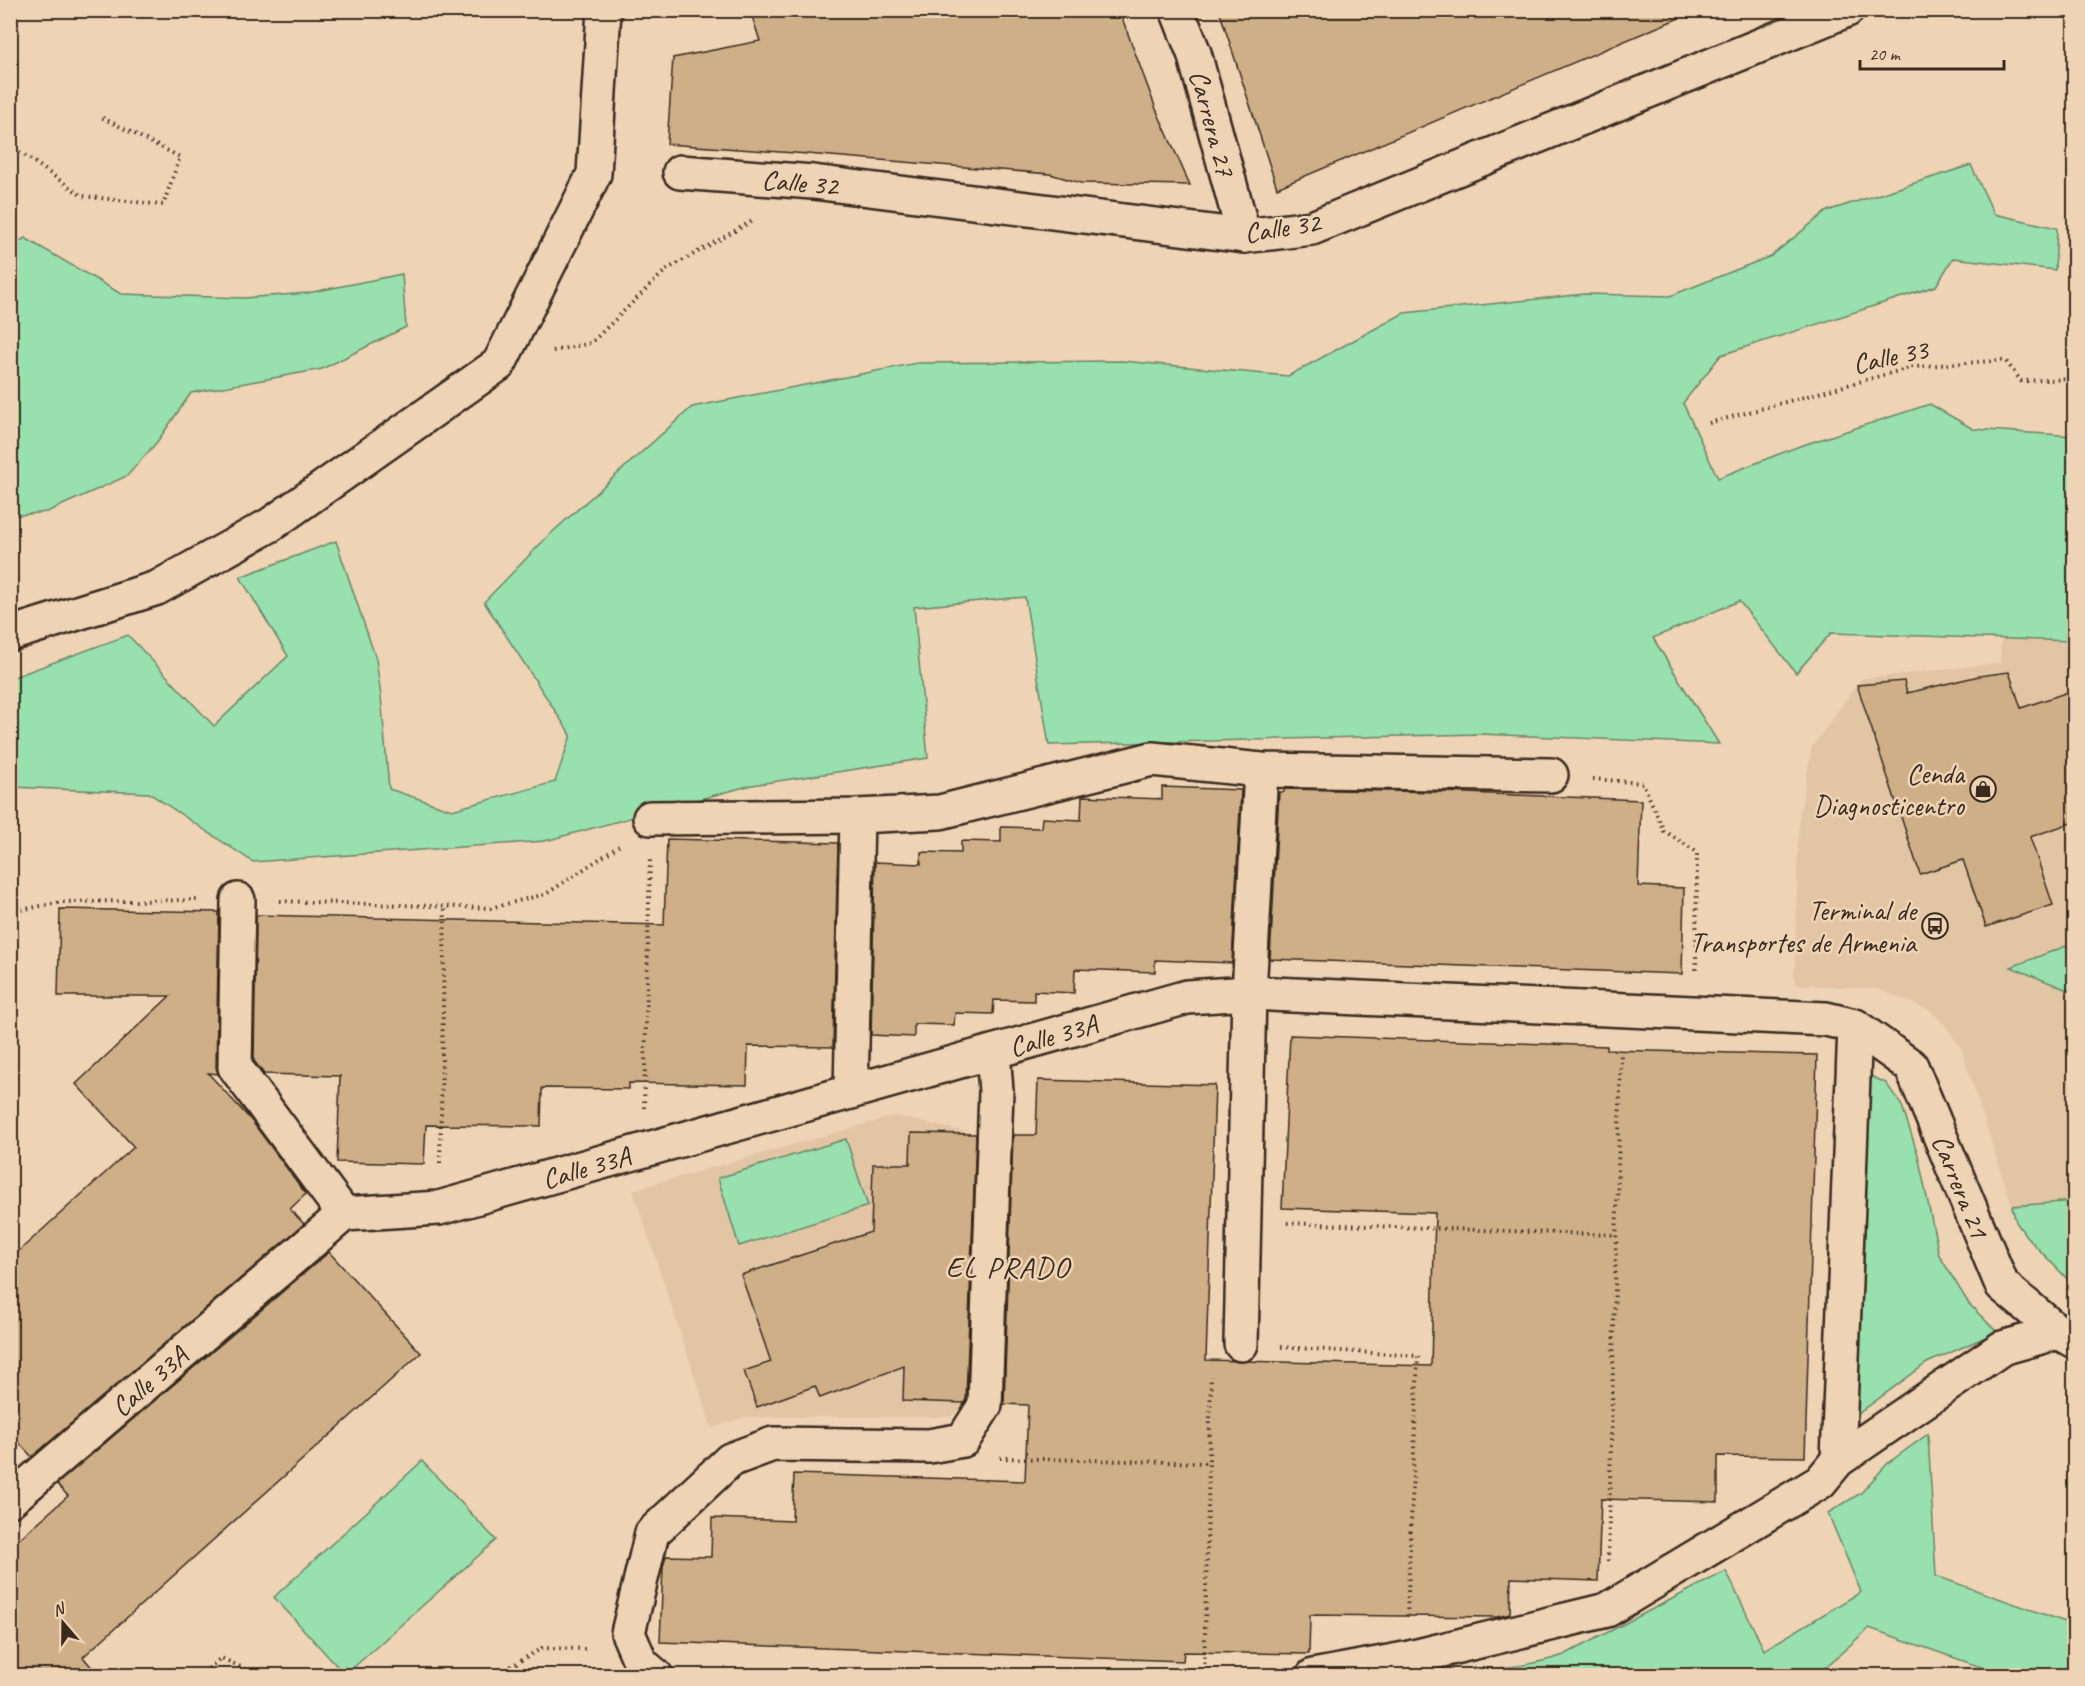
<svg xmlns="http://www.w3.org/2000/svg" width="2085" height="1686" viewBox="0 0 2085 1686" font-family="Caveat,sans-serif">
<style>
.built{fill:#e1c5a5}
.green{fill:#98e0ae;stroke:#6a8566;stroke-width:1.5}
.building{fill:#ceaf88;stroke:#3b2a1e;stroke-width:1.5}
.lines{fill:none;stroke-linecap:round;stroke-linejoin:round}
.minor-casing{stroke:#3b2a1e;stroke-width:38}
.tertiary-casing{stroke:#3b2a1e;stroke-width:38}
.path{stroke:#3b2a1e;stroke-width:4;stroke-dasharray:1.5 4.5;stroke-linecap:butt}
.minor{stroke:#eed3b5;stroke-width:33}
.tertiary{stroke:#eed3b5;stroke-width:33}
.labels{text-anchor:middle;stroke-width:5;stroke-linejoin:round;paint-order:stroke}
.street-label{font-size:28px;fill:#3b2a1e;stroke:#eed3b5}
.poi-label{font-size:28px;fill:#3b2a1e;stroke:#eed3b5;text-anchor:end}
.neighbourhood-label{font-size:30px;letter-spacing:1.5px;fill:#3b2a1e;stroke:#eed3b5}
</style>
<rect width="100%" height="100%" fill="#eed3b5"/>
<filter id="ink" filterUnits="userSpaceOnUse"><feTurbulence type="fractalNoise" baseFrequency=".0167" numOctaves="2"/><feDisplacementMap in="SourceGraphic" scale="12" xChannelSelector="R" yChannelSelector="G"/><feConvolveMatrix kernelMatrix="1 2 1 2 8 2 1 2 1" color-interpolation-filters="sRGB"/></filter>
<g filter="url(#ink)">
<g class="built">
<path d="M2001,640L2074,641V1201L2012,1206L1961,1048L1948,1029L1931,1011L1878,989L1794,984L1799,818L1812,747L1861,679L2000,663Z"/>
<path d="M895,1116L975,1134L968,1403L950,1417H744L712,1428L633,1190Z"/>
</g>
<g class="green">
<path d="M1971,165L1994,214L2057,228L2055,270L1953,258L1936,286L1721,355L1683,403L1718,478L1797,447L1930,404L1973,429L2074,436V641L1831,633L1796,673L1739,601L1653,638L1719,744L1480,734L1049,745L1025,597L914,607L928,758L752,785L545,841L253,862L149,793L11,787V678L128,635L214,726L288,656L240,577L336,541L376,659L381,696L389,789L452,810L555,782L571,735L484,602L548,536L692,407L917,363L1122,361L1288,376L1404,313L1585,294L1670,296L1771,256L1827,211Z"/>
<path d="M25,238L121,294L244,298L308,293L402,274L406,327L322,369L191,393L157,442L127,476L47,512L11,516V246Z"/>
<path d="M2074,943V975L2070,991L2011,967Z"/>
<path d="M1864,1073L1886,1083L1902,1106L1918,1155L1939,1255L1969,1304L1997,1332L1927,1363L1859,1413L1850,1408Z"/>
<path d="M846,1139L868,1206L739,1246L718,1178Z"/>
<path d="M2074,1201V1286L2026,1236L2016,1222L2012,1206Z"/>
<path d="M1928,1434L1936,1576L2074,1625V1675H2004L1869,1628L1817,1675H1411C1462,1669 1514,1672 1564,1655L1726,1571L1764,1650L1861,1592L1828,1513L1861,1493L1888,1463Z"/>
<path d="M422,1461L496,1540L345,1675L274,1597Z"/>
</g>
<g class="building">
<path d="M750,10H1119L1156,109L1190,185L1081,183L1050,174L795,153L667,144L673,58L760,41Z"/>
<path d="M1219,10H1698L1277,188Z"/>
<path d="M2009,672L2021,708L2074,690V822L2030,837L2053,905L1986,927L1963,860L1920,874L1857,685L1904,681L1907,693L1979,676Z"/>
<path d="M1162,787L1241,790L1232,963L1155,960V972L1075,969L1074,993L1034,991V1001L994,1000L993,1014L955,1013L954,1025L914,1024V1037L871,1035L875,862L921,864V852L961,853V841L1001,842V827L1041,828L1042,818L1081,820L1082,796L1162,799Z"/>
<path d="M1284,789L1443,792L1641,800L1638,886L1684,888L1682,974L1270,959L1279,792H1284Z"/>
<path d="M667,839L838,843L833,1047L748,1046L747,1085L629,1083V1089L542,1088L541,1126L426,1125L424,1164L337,1162L340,1076L264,1074L254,1061L256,915L664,925Z"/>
<path d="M60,909L219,912L216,1067L218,1074L208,1073L251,1120L306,1194L290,1209L304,1224L32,1457L10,1433V1259L134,1147L76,1084L170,996H58Z"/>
<path d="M1290,1035L1607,1046V1050L1817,1055L1805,1457L1718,1456V1502L1601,1499L1598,1581L1511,1578L1510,1614L1497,1617L1310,1615L1309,1654L1184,1652L1183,1661L660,1642L663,1567L666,1556L711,1557L712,1518L792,1521L794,1474L1025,1481L1028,1405L1004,1404L1013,1135H1036L1038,1080L1215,1085L1206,1360L1431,1366L1435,1213L1282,1208Z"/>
<path d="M911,1133L976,1134L966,1399L964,1403L903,1401L904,1366L820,1398L815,1386L757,1407L744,1371L771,1362L741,1275L871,1232L873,1164H910Z"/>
<path d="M329,1252L421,1353L83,1657L99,1676H10V1547L68,1496L57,1484Z"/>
</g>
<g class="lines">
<g class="minor-casing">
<g id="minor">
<path d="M1177,10L1194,53L1244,236"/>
<path d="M680,172L813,182L1244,236L1312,228L1847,10"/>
<path d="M10,634L157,588L270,525L499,364L594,174L604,10"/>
<path d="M650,818L857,816L940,812L1152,759L1261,770L1551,775"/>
<path d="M238,900L235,1067L344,1214"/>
<path d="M851,1092L857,816"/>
<path d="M1241,1344L1249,993L1261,770"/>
<path d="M1838,1460L1855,1026"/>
<path d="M656,1676L641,1663L628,1633L652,1533L730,1460L773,1444L929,1446L963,1440L985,1405L996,1091L993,1052"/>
<path d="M1313,1676L1405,1659L1607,1610L1820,1482L1838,1460L2002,1348L2058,1332"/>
</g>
</g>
<g class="tertiary-casing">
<path id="tertiary" d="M10,1500L344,1214L439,1208L1187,997L1249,993L1826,1019L1855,1026L1911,1066L2002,1285L2058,1332L2074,1341"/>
</g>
<g class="path">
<path d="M10,145L82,196L163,205L180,157L99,116"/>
<path d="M553,351L591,343L666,270L754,220"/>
<path d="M1709,423L1913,367L2005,360L2021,381L2074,379"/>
<path d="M1593,779L1643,783L1664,831L1697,852L1696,972"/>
<path d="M280,901L490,908L546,894L619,846"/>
<path d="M10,912L62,902L198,900"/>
<path d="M644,1108L650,860"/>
<path d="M440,1163L445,906"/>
<path d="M1287,1223L1616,1235"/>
<path d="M1281,1347L1418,1356L1407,1617"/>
<path d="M1000,1458L1209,1463"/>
<path d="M1608,1561L1621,1053"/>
<path d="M199,1676L221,1658L261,1676"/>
<path d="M495,1676L542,1648L589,1649"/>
<path d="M1204,1676L1211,1376"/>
</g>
<use href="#minor" class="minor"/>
<use href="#tertiary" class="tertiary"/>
</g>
</g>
<defs>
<g id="shop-ring" transform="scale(1.35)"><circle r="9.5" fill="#eed3b5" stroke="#3b2a1e" stroke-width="1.5"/><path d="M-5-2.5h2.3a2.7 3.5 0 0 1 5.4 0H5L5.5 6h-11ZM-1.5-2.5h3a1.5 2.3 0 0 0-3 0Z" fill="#3b2a1e"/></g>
<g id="bus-ring" transform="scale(1.35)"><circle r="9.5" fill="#eed3b5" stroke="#3b2a1e" stroke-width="1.5"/><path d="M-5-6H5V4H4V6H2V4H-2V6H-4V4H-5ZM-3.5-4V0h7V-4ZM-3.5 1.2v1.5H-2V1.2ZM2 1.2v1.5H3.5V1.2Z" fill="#3b2a1e"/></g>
</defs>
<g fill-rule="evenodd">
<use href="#shop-ring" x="1983" y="789"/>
<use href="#bus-ring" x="1935" y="926"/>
</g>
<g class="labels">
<g class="street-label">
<text transform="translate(1213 123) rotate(75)" y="10">Carrera 27</text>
<text transform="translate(800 182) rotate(5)" y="10">Calle 32</text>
<text transform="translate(1282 227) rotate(-9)" y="10">Calle 32</text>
<text transform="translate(1890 356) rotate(-12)" y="10">Calle 33</text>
<text transform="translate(1053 1035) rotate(-16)" y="10">Calle 33A</text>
<text transform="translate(586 1167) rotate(-16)" y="10">Calle 33A</text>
<text transform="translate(1961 1186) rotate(68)" y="10">Carrera 21</text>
<text transform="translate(149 1381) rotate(-41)" y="10">Calle 33A</text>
</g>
<g class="poi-label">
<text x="1964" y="783">Cenda<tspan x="1964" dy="32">Diagnosticentro</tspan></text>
<text x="1916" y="920">Terminal de<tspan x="1916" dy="32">Transportes de Armenia</tspan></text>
</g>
<g class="neighbourhood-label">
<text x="1008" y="1277">EL PRADO</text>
</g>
</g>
<rect width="2085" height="1686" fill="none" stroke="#eed3b5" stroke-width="36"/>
<rect x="18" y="18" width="2049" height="1650" fill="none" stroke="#3b2a1e" stroke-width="2" filter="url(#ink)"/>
<g transform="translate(63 1623) rotate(340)" stroke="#eed3b5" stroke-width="4.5" paint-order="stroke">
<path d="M0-4.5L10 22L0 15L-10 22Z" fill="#3b2a1e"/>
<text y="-9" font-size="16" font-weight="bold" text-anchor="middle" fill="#3b2a1e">N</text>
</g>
<path d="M1860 60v9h144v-9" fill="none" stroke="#3b2a1e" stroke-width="3"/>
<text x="1869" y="60" font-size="18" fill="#3b2a1e" stroke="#eed3b5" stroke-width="4.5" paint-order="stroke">20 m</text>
</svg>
